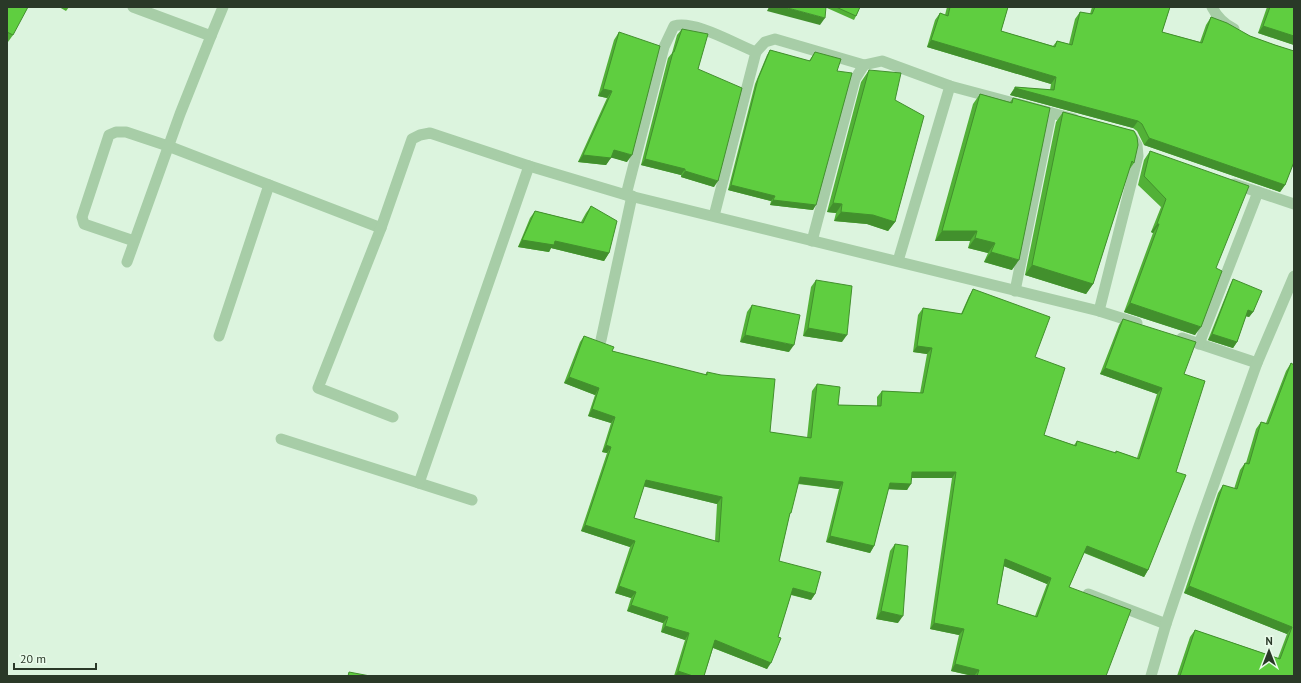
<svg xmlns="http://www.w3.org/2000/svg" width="1301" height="683" viewBox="0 0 1301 683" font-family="'PT Sans',sans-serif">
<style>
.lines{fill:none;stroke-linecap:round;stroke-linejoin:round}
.minor{stroke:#a7cda7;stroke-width:11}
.tertiary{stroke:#a7cda7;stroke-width:11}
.wall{fill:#52b137;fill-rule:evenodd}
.shaded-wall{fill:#42902d}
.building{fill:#5fce40;stroke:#42902d;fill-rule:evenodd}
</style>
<rect width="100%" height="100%" fill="#dcf4de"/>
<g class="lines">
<g class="minor">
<path d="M1212,7C1217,17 1224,24 1234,29"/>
<path d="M211,36L223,7"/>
<path d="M756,52L765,42L775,39L864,65"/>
<path d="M1234,184L1294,204"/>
<path d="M626,195L664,47L674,26C695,20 735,44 756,52L714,216"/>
<path d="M134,241L84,224L82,217L109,135L116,132H126L168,146L381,228"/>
<path d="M812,241L855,79L864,65L882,61L950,86L1074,119"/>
<path d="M898,261L950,86"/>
<path d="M127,262L180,114L211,36L133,7"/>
<path d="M1015,291L1051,113"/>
<path d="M1099,311L1138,156L1137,145L1131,135"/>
<path d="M219,336L269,185"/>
<path d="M1182,338L1257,363"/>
<path d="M601,340L632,196"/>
<path d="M1199,344L1258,192"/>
<path d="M393,417L318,388L381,228L412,139L420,135L430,133L529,166L626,195L1099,311L1137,323"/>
<path d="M281,439L472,500"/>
<path d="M419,483L529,166"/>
<path d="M1088,594L1166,624"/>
</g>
<path class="tertiary" d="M1151,676L1166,624L1198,529L1257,363L1294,276"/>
</g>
<g class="wall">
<path d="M7,7L13,35L8,42L7,41Z"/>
<path d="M59,7H69L66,11Z"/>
<path d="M827,7H860L856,16L854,20L827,8Z"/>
<path d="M947,7H1008L1001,31L1053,46L1057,41L1069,44L1075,19L1080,12L1090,14L1092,7H1170L1162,32L1200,42L1206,25L1211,17L1250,36L1275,45L1294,51V167L1292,166L1285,185L1280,192L1144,145L1137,131L1133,128L1010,95L1015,87L1050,90L1051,84L927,47L935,20L940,13L945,15Z"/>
<path d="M1267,7H1294V45L1258,33Z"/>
<path d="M682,29L698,69L714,187L681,177V175L641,165L668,58L672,53L677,35Z"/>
<path d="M619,32L627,162L611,157L606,165L578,162L607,98L598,96L614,40Z"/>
<path d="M770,50L809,61L815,52L837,71L813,210L770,205L771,201L728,190L755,84L767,55Z"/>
<path d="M869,70L895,100V222L888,231L867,224L834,221L836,213L827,212L861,82Z"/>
<path d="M980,94L1010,102L1013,98L1012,270L984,262L988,253L968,248L970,241H935L973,104Z"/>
<path d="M1063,112L1134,131V163L1129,170L1093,284L1086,294L1025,275L1056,122Z"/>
<path d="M1150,151L1216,268L1195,335L1124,312L1153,233L1151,232L1161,207L1138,185L1144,160Z"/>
<path d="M591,206L609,253L604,261L551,248L549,252L518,247L530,218L535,211L581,222L586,213Z"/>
<path d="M1233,279L1253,312L1249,317L1246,316L1237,342L1233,348L1208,340L1230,285Z"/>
<path d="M816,280L842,342L803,336L811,287Z"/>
<path d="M973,289L1035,357L1044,435L1074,445L1077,441L1115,453L1116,451L1137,458L1157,394L1100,374L1119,325L1123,319L1184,374L1176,472L1148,570L1144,577L1084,553L1069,587L1106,676H972L951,671L959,635L930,629L952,478H912L907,490L888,489L874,546L870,553L826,542L839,489L798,484L789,517L779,561L815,594L811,600L791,595L767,669L713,648L704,676H674L685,640L661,632L663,623L627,611L631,598L615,593L630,547L581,531L607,453L602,452L611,423L588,416L595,395L564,383L580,342L584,336L612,351L705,375L707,372L770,432L807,438L812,391L817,384L838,405L877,406V397L882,391L920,393L927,354L913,352L918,315L923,308L961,314L969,296ZM644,486L717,504L715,541L634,518ZM1004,566L1047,584L1035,616L997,604Z"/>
<path d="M752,305L789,352L740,342L747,312Z"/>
<path d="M1291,363L1294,365V363V676H1177L1190,637L1195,630L1278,658L1287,634L1184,593L1218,493L1223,485L1234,489L1240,470L1245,463H1246L1256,429L1261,422L1266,423L1286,371Z"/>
<path d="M895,544L898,623L876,619L890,551Z"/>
</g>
<g class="shaded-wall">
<path d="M769,7H784L825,18L820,25L767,11Z"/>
<path d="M1263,26L1294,36V45L1258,33Z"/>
<path d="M931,40L1056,77L1051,84L927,47Z"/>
<path d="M1015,88L1138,121L1133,128L1010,95Z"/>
<path d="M603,89L612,91L607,98L598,96Z"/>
<path d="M1149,138L1285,185L1280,192L1144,145Z"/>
<path d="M614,150L632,155L627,162L609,157Z"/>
<path d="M583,155L611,158L606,165L578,162Z"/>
<path d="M645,159L685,169L681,175L641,165Z"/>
<path d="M685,171L718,181L714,187L681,177Z"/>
<path d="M731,185L775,196L771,201L728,190Z"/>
<path d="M773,200L816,205L813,210L770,205Z"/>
<path d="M833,203L842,204L836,213L827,212Z"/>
<path d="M841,212L873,215L895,222L888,231L867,224L834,221Z"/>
<path d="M1157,224H1159L1153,233L1151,232Z"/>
<path d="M942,231H977L970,241H935Z"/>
<path d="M975,238L995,243L988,253L968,248Z"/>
<path d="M522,240L555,241L609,253L604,261L551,248L549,252L518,247Z"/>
<path d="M991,252L1019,260L1012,270L984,262Z"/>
<path d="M1032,265L1093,284L1086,294L1025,275Z"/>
<path d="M1130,303L1201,327L1195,335L1124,312Z"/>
<path d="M1248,310L1253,312L1249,317L1245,316Z"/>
<path d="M808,328L847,335L842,342L803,336Z"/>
<path d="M1212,334L1237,342L1233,348L1208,340Z"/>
<path d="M745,335L794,345L789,352L740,342Z"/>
<path d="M917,346L932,348L927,354L913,352Z"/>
<path d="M1105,368L1162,388L1157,394L1100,374Z"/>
<path d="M569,377L599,388L595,395L564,383Z"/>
<path d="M592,409L615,417L611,423L588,416Z"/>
<path d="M606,445L611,447L607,453L602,452Z"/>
<path d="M912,472H956L952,478H908Z"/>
<path d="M800,477L843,482L839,489L795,483Z"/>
<path d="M646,480L722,497L717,504L642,486Z"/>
<path d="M890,483L911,484L907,490L885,489Z"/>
<path d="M585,525L635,541L630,547L581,531Z"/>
<path d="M830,536L874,546L870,553L826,542Z"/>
<path d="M1087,546L1148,570L1144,577L1083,552Z"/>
<path d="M1005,559L1051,578L1047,584L1001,565Z"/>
<path d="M619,586L636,592L631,598L615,593Z"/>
<path d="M1189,586L1292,627L1287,634L1184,593Z"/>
<path d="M793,588L815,594L811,600L789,594Z"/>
<path d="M631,605L668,617L663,623L627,611Z"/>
<path d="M881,611L903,616L898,623L876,619Z"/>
<path d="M934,623L964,629L959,635L930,629Z"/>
<path d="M665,626L689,633L685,640L661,632Z"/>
<path d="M715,640L771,663L767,669L711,647Z"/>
<path d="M955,664L979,670L974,676L951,671Z"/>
<path d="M678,671L693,676H675Z"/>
</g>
<g class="building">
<path d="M7,7H28L13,35L7,32Z"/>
<path d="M784,7H826L825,18Z"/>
<path d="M836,7H860L856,16Z"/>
<path d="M950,7H1008L1001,31L1055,47L1057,41L1072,45L1080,12L1092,14L1095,7H1170L1162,32L1202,43L1211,17L1227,23L1250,36L1275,45L1294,51V162L1285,185L1149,138L1142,124L1138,121L1015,88V87L1054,90L1056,77L931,40L940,13L948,16Z"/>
<path d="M1270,7H1294V36L1263,26Z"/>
<path d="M682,29L708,34L698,69L742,88L718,181L685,171V169L645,159L673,52H674Z"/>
<path d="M619,32L660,46L632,155L614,150L611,158L583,155L612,91L603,89Z"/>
<path d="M770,50L810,61L815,52L841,59L837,71L852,73L816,205L773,200L775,196L731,185L758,79Z"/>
<path d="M869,70L901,73L895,100L924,116L895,222L873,215L841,212L842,204L833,203L868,73Z"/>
<path d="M980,94L1012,103L1013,98L1050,108L1019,260L991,252L995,243L975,238L977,231H942Z"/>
<path d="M1063,112L1134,131L1137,137L1138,145L1134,163L1132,161L1093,284L1032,265Z"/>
<path d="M1150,151L1249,186L1216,268L1222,271L1201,327L1130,303L1159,224H1157L1166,199L1144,176Z"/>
<path d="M591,206L617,221L609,253L555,241L554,245L522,240L535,211L583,223Z"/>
<path d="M1233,279L1262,291L1253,312L1248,310L1237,342L1212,334Z"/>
<path d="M816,280L852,286L847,335L808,328Z"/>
<path d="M973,289L1050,317L1035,357L1065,368L1044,435L1076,446L1077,441L1116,453V451L1139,459L1162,388L1105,368L1123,319L1196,342L1184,374L1205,381L1176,472L1186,475L1148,570L1087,546L1069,587L1131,610L1106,676H977L979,670L955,664L964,629L934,623L956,472H912L911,484L890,483L874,546L830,536L843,482L800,477L791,513H790L779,561L821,572L815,594L793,588L778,637L781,638L771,663L715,640L704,676H693L678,671L689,633L665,626L668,617L631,605L636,592L619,586L635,541L585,525L611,447L606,445L615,417L592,409L599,388L569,377L584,336L614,347L612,351L707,375V372L721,375L775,379L770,432L811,438L817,384L840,387L838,405L881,406L882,391L923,393L932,348L917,346L923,308L962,314ZM646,480L722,497L719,542L634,518ZM1005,559L1051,578L1037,617L997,604Z"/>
<path d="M752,305L800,315L794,345L745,335Z"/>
<path d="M1291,363L1294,365V676H1180L1195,630L1280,659L1292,627L1189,586L1223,485L1237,489L1245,463L1249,464L1261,422L1268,424Z"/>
<path d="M895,544L908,546L903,616L881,611Z"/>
<path d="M349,672L370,676H348Z"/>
</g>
<rect width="1301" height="683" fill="none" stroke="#2a3928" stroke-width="16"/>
<g transform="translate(1269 651)" stroke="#e9fbea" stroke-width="3" paint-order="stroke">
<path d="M0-3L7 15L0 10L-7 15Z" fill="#2a3928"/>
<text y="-6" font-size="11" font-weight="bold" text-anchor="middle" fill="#2a3928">N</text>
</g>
<path d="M14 663v6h82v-6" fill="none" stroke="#2a3928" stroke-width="2"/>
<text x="20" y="663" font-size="12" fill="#2a3928" stroke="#e9fbea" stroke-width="3" paint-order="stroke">20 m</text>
</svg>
